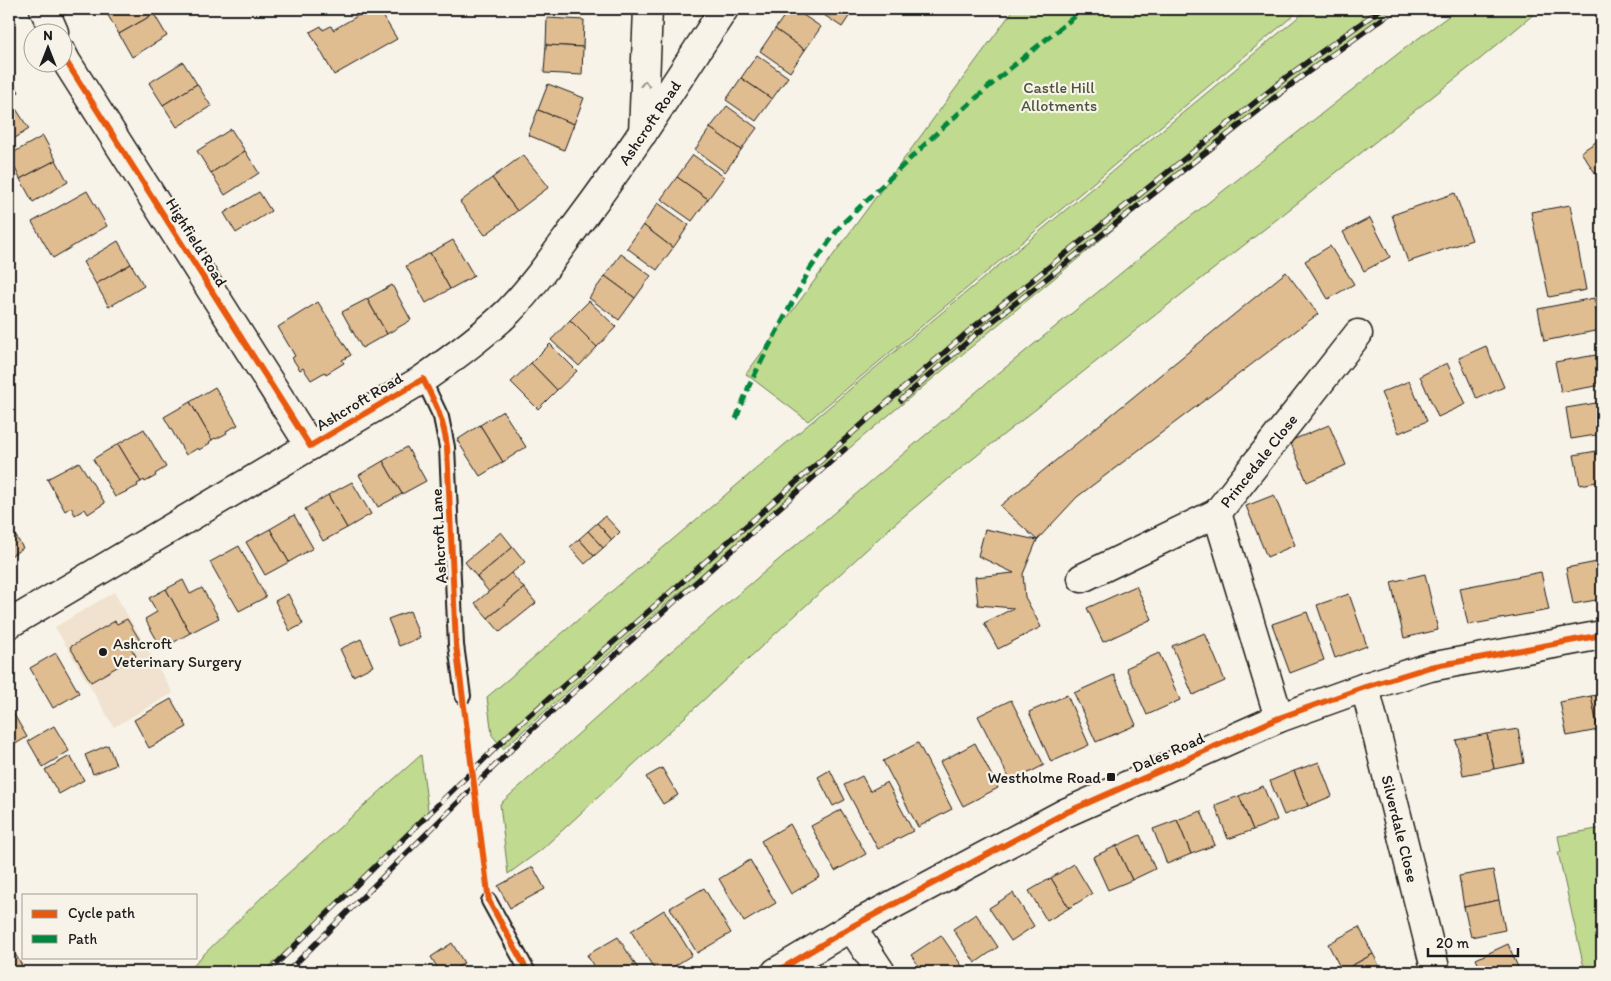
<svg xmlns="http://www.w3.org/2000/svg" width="1611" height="981" viewBox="0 0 1611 981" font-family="Itim,sans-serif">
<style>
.built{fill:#f0e2ce}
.green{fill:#c0da90;stroke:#6e7b56}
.building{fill:#e0bc91;stroke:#1c1c1c}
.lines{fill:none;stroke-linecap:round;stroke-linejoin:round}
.lane-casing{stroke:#1c1c1c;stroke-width:18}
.street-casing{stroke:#1c1c1c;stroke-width:31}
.secondary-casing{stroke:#1c1c1c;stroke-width:31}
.lane{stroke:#f7f3e8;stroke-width:14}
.street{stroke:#f7f3e8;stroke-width:28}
.secondary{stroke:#f7f3e8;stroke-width:28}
.rail-casing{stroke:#1c1c1c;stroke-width:5.5}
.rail{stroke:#f7f3e8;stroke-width:4;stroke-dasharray:11;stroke-linecap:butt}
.quiet{stroke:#00873e;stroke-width:5;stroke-dasharray:10 5;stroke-linecap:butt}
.cycleway-casing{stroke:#f7f3e8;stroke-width:9}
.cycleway{stroke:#e8590c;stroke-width:6}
.oneway{stroke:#94928c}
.poi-dot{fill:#1c1c1c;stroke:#f7f3e8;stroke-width:2}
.labels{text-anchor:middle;stroke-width:4.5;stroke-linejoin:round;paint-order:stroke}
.park-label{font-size:16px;fill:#4d553f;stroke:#f7f3e8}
.street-label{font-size:16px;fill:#1c1c1c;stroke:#f7f3e8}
.poi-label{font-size:16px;fill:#1c1c1c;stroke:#f7f3e8;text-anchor:start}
</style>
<rect width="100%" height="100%" fill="#f7f3e8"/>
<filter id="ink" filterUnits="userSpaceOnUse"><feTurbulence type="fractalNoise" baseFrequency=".02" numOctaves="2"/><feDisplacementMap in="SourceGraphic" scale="10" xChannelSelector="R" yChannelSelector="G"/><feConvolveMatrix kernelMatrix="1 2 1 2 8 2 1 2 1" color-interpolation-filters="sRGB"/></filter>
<g filter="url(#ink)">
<path class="built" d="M114,592L173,693L114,727L55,627Z"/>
<g class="green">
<path d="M1014,9H1301L808,421L746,374Z"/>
<path d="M1308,9H1391L1133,213L872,429L637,629L503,749L492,735L487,697L869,373Z"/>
<path d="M1458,9H1540L1479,60L965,465L891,527L541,850L508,874L500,804L662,659L989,381L1181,224L1404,49Z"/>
<path d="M421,755L429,818L266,972H186L266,893Z"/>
<path d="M1602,828V972H1585L1558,852H1561L1558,836Z"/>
</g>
<g class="building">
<path d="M111,9H151L154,14L119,34L106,12Z"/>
<path d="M361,9H379L397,39L334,75L310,32L321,26L323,30L331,26L333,30L359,15L357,11Z"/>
<path d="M545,9H568V11Z"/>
<path d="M789,9H794L821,27L805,50L775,29Z"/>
<path d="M815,9H854L842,27Z"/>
<path d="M154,14L167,36L132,57L119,34Z"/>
<path d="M547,18L584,20L583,47L546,45Z"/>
<path d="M775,29L805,50L790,72L760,51Z"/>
<path d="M546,45L583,47L582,75L544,73Z"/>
<path d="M757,55L788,77L772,99L741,78Z"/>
<path d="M183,62L197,84L163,105L149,83Z"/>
<path d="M9,75L19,92L9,98L29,129L9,142Z"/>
<path d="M741,78L772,99L756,121L726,100Z"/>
<path d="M197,84L211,106L177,127L163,105Z"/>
<path d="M548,84L584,98L574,124L538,110Z"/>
<path d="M727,106L757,128L741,150L710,128Z"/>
<path d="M538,110L574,124L564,150L528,135Z"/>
<path d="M710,128L741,150L725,172L695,150Z"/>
<path d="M231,129L245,151L211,173L197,151Z"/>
<path d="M43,136L56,160L20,179L9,155Z"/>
<path d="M1602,138V183L1581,152Z"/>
<path d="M245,151L259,173L225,195L211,173Z"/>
<path d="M523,155L549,187L517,211L492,178Z"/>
<path d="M693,155L724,177L708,199L677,177Z"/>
<path d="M56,160L68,182L33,202L20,179Z"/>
<path d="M677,177L708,199L692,221L661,199Z"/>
<path d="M492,178L517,211L485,235L460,202Z"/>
<path d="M87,191L107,226L53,258L32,222Z"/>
<path d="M259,192L271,211L236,233L224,213Z"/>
<path d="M1455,193L1472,240L1408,262L1392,215Z"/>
<path d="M658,203L689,225L673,248L643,225Z"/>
<path d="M1570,205L1586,290L1549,297L1531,212Z"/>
<path d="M1370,218L1390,257L1364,271L1343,232Z"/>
<path d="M643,225L673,248L657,270L627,248Z"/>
<path d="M453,240L474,276L450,289L430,253Z"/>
<path d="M118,241L131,264L96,284L83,262Z"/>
<path d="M1330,246L1354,284L1328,299L1305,261Z"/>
<path d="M430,253L450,289L426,303L406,266Z"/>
<path d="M621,254L651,276L635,298L605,276Z"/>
<path d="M131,264L144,286L109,307L96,284Z"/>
<path d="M1286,272L1318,314L1077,497L1037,540L1000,506Z"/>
<path d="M605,276L635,298L619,320L589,298Z"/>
<path d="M392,285L411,320L387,334L367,299Z"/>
<path d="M1594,298L1600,330L1544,341L1538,309Z"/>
<path d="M367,299L387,334L362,348L342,312Z"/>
<path d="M589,301L616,327L597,347L570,320Z"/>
<path d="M318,302L351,355L342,360L344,363L326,374L325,372L311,380L303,368L300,370L292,358L295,356L278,327Z"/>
<path d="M570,320L597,347L579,366L551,340Z"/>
<path d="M550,344L577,371L557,390L531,363Z"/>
<path d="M1486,346L1504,387L1477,399L1459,358Z"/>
<path d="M1602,354V385L1561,392L1555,362Z"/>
<path d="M531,363L557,390L538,409L511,382Z"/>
<path d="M1447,363L1466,404L1438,417L1420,376Z"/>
<path d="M1409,381L1427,421L1399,433L1381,393Z"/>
<path d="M215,387L238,425L226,431L227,433L216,439L215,438L212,440L190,402Z"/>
<path d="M190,402L212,440L209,442L210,443L199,450L198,448L186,455L164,417Z"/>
<path d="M1602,402V434L1571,439L1566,408Z"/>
<path d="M503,411L526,447L503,462L480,425Z"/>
<path d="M480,425L503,462L480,476L457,440Z"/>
<path d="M1329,425L1346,465L1307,482L1290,441Z"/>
<path d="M144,429L166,467L155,474L156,476L145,482L144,480L141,482L118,444Z"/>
<path d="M118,444L141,482L137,484L138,486L115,497L93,459Z"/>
<path d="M407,447L426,481L402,494L383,461Z"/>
<path d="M1602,450V481L1580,485L1574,455Z"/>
<path d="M383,461L402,494L378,507L359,475Z"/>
<path d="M79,462L105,503L88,514L85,509L75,515L71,507L65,511L47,479Z"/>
<path d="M352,482L371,514L347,528L328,495Z"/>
<path d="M328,495L347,528L323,541L305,509Z"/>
<path d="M1274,495L1295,545L1267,557L1246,506Z"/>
<path d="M294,515L313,548L289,562L270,529Z"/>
<path d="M605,516L620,532L612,540L597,523Z"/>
<path d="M597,523L612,540L603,548L588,531Z"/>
<path d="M9,525L23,548L9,557Z"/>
<path d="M270,529L289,562L265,575L246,542Z"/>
<path d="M985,529L1037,540L1023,574L1025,597L1041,627L998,649L984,623L1014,608L978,605L975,577L1014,573L978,556Z"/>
<path d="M588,531L603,548L594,556L579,539Z"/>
<path d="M501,532L513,547L477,577L465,562Z"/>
<path d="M579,539L594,556L585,564L570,547Z"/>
<path d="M239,546L266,597L239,611L231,597L230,598L210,562Z"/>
<path d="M513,547L525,562L489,592L477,577Z"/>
<path d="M1602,561V599L1573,604L1566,568Z"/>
<path d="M1541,572L1549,610L1468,625L1460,588Z"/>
<path d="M511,573L524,588L488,618L475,603Z"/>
<path d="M1425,574L1438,630L1404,638L1391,582Z"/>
<path d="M183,580L190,594L202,588L219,618L190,633L166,589Z"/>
<path d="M1136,586L1152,619L1103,642L1087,608Z"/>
<path d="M524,588L536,603L500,632L488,618Z"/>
<path d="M166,589L190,633L162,649L145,619L157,612L149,598Z"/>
<path d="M288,594L303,624L290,631L275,601Z"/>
<path d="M1349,594L1367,646L1335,658L1317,605Z"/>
<path d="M410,611L420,638L399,646L388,619Z"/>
<path d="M1307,612L1324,660L1290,673L1272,624Z"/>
<path d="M127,619L141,642L131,648L136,656L91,682L70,647L115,621L117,624Z"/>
<path d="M1205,633L1225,681L1193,695L1172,646Z"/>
<path d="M361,639L373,666L353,676L340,649Z"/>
<path d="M56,653L79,693L53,708L30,668Z"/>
<path d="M1159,653L1180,700L1147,715L1126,668Z"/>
<path d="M1114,675L1136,725L1096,742L1074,693Z"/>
<path d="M1602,694V729L1598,730L1591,696Z"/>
<path d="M1067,695L1089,745L1051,762L1029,712Z"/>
<path d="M1591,696L1598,730L1567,736L1560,702Z"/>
<path d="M171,699L187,727L149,748L134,720Z"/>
<path d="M1011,700L1044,765L1011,782L978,716Z"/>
<path d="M9,706L27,737L9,748Z"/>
<path d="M54,726L69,751L43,767L28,741Z"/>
<path d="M1518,729L1524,763L1494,769L1487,734Z"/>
<path d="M1487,734L1494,769L1463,775L1456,740Z"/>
<path d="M918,743L952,809L918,827L883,761Z"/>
<path d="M975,743L998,788L963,806L940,762Z"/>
<path d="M108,745L116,765L93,774L85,755Z"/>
<path d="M70,756L84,780L59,794L45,770Z"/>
<path d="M1319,762L1332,796L1308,806L1294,771Z"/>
<path d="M662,768L678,795L663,804L646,777Z"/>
<path d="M830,770L845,800L833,806L818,777Z"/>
<path d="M1294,771L1308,806L1284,815L1270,781Z"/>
<path d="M862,776L870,791L887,782L913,831L878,849L844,785Z"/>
<path d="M1263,786L1277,820L1253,830L1239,796Z"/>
<path d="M1239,796L1253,830L1228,839L1215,805Z"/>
<path d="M841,810L866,854L835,871L811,826Z"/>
<path d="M1201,811L1215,845L1191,854L1177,820Z"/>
<path d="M1177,820L1191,854L1167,864L1153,829Z"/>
<path d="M790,824L820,877L791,894L761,841Z"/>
<path d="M1140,835L1155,869L1132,880L1116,846Z"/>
<path d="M1116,846L1132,880L1108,890L1093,857Z"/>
<path d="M750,860L776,903L744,922L719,879Z"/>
<path d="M1074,864L1092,894L1069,908L1051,878Z"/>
<path d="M533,867L545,889L510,908L498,886Z"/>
<path d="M1493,870L1499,900L1464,907L1459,876Z"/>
<path d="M1051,878L1069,908L1047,921L1029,891Z"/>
<path d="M704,888L731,933L697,953L670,908Z"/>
<path d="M1013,893L1034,926L1011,941L989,908Z"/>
<path d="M1499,900L1505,930L1471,937L1464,907Z"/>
<path d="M664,910L692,955L665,972H656L631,931Z"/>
<path d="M976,914L998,947L975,963L953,929Z"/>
<path d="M1359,927L1373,954L1342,971L1328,944Z"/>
<path d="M941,935L966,972H923L911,955Z"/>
<path d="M618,937L640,972H597L587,955Z"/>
<path d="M452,943L464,963L450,972H440L431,957Z"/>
<path d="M1508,944L1520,972H1482L1476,959Z"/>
<path d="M15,954L26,972H9V958Z"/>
<path d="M1373,954L1383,972H1343L1342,971Z"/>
</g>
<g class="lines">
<g class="lane-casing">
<g id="lane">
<path d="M423,379L441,417L447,447L456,645L463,696"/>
<path d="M489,901L528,972"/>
</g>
</g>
<g class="street-casing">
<g id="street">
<path d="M44,9L54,32"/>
<path d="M62,53L66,61L310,446"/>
<path d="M643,133L648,9"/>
<path d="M1082,578L1217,513"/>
<path id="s1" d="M1365,687L1436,972"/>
<path id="s2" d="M1279,718L1217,513L1358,334"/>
<path d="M851,927L881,972"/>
</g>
</g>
<g class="secondary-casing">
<g id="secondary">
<path id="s3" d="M9,624L423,379C453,358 482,337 509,311C535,284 557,252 579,222C631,153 677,81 724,9"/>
<path d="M776,972L851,927L1065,813L1279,718L1365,687L1430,667L1602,635"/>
</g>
</g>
<use href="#lane" class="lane"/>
<use href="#street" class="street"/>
<use href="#secondary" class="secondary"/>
<g class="rail-casing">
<g id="rail">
<path d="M901,400L974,336L1294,82L1396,9"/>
<path d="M268,972L522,722L970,330L1288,76L1381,9"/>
<path d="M287,972L530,731L845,449"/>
</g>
</g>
<use href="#rail" class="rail"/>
<path class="quiet" d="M736,419L749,386L767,350L810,269L841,225L942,128L1008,70L1084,9"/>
<g class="cycleway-casing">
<g id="cycleway">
<path d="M62,53L66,61L310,446L423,379C435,402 444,421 447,447L456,645L489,901L528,972"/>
<path d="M776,972L851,927L1065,813L1279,718L1365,687L1430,667L1602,635"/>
</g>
</g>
<use href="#cycleway" class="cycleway"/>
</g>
<defs><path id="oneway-chevron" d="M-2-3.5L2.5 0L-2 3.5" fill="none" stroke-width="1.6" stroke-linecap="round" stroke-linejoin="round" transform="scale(1.25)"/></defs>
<use class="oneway" href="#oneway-chevron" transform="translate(645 84) rotate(-87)"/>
</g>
<g class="poi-dot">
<circle cx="103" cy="652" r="5"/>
<rect x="1106" y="772" width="10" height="10" rx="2.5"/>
</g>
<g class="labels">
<g class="park-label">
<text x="1059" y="93">Castle Hill<tspan x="1059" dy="18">Allotments</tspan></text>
</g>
<g class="street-label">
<text dy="6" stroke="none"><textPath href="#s3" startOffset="826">Ashcroft Road</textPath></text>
<text transform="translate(197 242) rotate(58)" y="6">Highfield Road</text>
<text transform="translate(359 401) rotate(-31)" y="6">Ashcroft Road</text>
<text dy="6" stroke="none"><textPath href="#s2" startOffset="281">Princedale Close</textPath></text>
<text transform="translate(438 536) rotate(-93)" y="6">Ashcroft Lane</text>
<text transform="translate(1168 752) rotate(-24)" y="6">Dales Road</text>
<text dy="6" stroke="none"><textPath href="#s1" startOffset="146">Silverdale Close</textPath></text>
</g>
<g class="poi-label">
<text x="113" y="649">Ashcroft<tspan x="113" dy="18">Veterinary Surgery</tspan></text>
<text x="1101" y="783" text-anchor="end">Westholme Road</text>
</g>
</g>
<rect width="1611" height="981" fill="none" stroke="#f7f3e8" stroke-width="30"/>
<rect x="15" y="15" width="1581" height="951" fill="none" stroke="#1c1c1c" stroke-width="2" filter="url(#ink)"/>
<rect x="22" y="894" width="175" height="65" fill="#f7f3e8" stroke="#9f9d96"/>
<rect x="32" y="910" width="25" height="8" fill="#e8590c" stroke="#9f9d96"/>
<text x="68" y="918" font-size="15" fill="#1c1c1c">Cycle path</text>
<rect x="32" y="935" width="25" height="8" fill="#00873e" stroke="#9f9d96"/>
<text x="68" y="944" font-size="15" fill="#1c1c1c">Path</text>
<g transform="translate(48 48)"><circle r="24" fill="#f7f3e8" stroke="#9f9d96"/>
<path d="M0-4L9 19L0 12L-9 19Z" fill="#1c1c1c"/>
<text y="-8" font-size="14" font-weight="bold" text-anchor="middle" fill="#1c1c1c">N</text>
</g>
<path d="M1428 948v8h90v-8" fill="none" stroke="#1c1c1c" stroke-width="2.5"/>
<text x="1436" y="948" font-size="15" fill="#1c1c1c" stroke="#f7f3e8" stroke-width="4" paint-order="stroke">20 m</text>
</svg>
